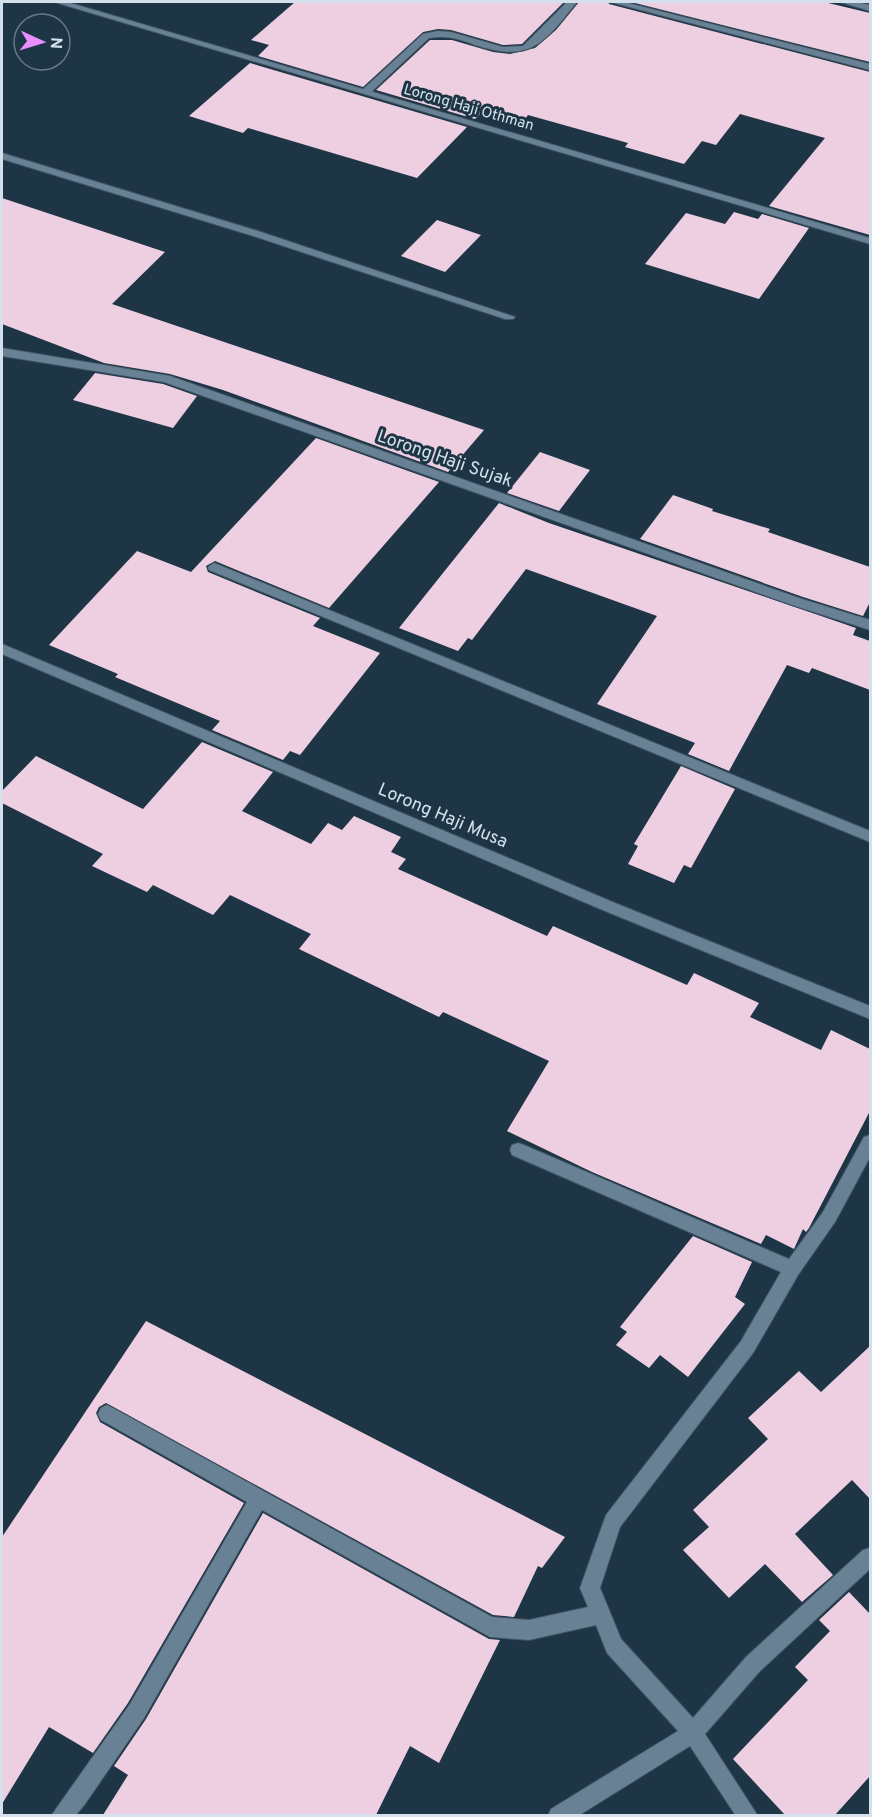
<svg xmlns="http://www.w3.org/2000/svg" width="872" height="1817" viewBox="0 0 872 1817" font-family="Overpass,sans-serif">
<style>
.building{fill:#eecfe2}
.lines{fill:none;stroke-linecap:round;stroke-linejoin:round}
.lane-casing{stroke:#3f5362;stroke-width:2}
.street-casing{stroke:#3f5362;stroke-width:2}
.lane{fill:#688195;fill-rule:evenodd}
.street{fill:#688195;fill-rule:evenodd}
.labels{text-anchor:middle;stroke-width:6;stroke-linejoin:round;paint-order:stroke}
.far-street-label{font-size:15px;fill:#d4e1ec;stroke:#1e3546}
.street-label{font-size:18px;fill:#d4e1ec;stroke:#1e3546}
</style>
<rect width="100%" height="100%" fill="#1e3546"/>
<g class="building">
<path d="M295,2H564L522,44L503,45L451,30L438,29L423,32L363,87L258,56L269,45L251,40Z"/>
<path d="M579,2H608L609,4L870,72V235L769,206L825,138L740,114L716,145L702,141L684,164L625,147L628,143L528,115L525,119L487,107L475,119L376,90L430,40H452L493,52L510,54L535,48L556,30Z"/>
<path d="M631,2H824L870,13V62Z"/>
<path d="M250,63L467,127L417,178L248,128L243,133L189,116Z"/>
<path d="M2,198L165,252L112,304L484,430L448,472L223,390L170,374L104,363L2,324Z"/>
<path d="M734,212L758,219L762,214L809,228L759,299L645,264L686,213L725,224Z"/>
<path d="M437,220L481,235L445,272L401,256Z"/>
<path d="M95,373L163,384L197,396L173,428L73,400Z"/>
<path d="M316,438L439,482L329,608L215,561L206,566L208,572L320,618L313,626L380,653L300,755L290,751L283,760L212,730L220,721L115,677L118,674L49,645L137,551L191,572Z"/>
<path d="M540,452L590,470L559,511L507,493Z"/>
<path d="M673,495L713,509L712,511L770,529L768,532L870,567V602L863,616L803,597L640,539Z"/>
<path d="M499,503L549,523L856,628L853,635L870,641V690L812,668L809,673L787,665L729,771L688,754L695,743L597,704L657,616L526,569L472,640L468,638L458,651L399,628Z"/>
<path d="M202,742L273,772L242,811L311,844L328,823L342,830L354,816L401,837L391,852L406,859L398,869L547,936L553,926L687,985L694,973L759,1003L750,1017L821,1050L831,1030L870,1049V1111L809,1228L806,1232L803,1229L794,1249L766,1235L761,1244L592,1172L507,1131L549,1061L443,1012L439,1017L299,949L311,934L230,895L213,915L153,885L147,892L92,866L103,854L2,803V791L36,756L143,809Z"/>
<path d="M681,766L735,789L691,868L684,865L674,883L628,864L638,846L634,844Z"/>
<path d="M693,1236L752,1262L735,1297L745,1304L688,1377L660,1355L649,1368L616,1345L627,1332L620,1327Z"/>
<path d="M146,1321L565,1537L542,1568L538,1566L514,1617L493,1615L106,1403L99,1407L96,1413L100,1422L244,1503L128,1703L93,1753L49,1727L2,1804V1537Z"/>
<path d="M870,1346V1499L852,1480L795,1534L833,1575L802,1602L765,1564L729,1598L683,1550L709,1527L693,1510L768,1439L748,1418L799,1371L821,1392Z"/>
<path d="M263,1513L489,1639L500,1640L439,1763L410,1746L376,1815H103L128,1775L114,1766L146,1719Z"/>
<path d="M849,1592L870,1614V1776L835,1815H785L733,1759L808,1680L795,1667L830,1631L819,1620Z"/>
</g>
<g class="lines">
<g class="lane-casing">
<path id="lane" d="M567,2H577C543,44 531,63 475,45C460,39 446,35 429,38L369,94L360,92L423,34L438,31L451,32L503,47L523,46Z"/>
</g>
<g class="street-casing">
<g id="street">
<path d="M54,2H67L870,238V244Z"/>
<path d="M610,2H624L870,64V70Z"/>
<path d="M840,2H855L870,5V11Z"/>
<path d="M2,153L258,231L515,317L513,319H505L250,235L2,159Z"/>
<path d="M2,348L170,376L802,599L870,620V630L792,605L164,382L2,356Z"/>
<path d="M214,563L870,831V842L209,570L208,567Z"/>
<path d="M2,644L615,903L870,1006V1019L605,911L2,654Z"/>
<path d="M870,1135V1157L835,1222L798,1275L753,1353L620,1527L600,1588L621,1639L693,1718L746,1657L863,1550L870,1548V1569L760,1671L705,1734L758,1816H736L690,1746L578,1816H548L551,1809L678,1731L607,1653L596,1625L529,1640L490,1637L262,1510L144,1718L85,1804L75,1816H51L130,1704L247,1502L101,1420L98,1414L101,1408L107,1405L113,1408L492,1617L529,1620L588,1607L580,1588L606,1515L741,1341L781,1272L512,1155L510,1150L512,1145L518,1143L524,1145L789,1259L823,1212L864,1137Z"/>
</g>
</g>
<use href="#lane" class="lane"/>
<use href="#street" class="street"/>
</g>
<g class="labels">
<g class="far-street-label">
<text transform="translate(469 107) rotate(16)" y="5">Lorong Haji Othman</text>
</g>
<g class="street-label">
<text transform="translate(445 458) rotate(19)" y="6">Lorong Haji Sujak</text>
<text transform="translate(443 815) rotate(23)" y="6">Lorong Haji Musa</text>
</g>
</g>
<rect width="872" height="1817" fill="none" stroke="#d4e1ec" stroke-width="6"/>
<g transform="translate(42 42) rotate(94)"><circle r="28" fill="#1e3546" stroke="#677a88" stroke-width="1.5"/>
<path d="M0-4.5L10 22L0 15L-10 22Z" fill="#e88eff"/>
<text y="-9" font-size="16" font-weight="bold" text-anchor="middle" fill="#d4e1ec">N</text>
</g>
</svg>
